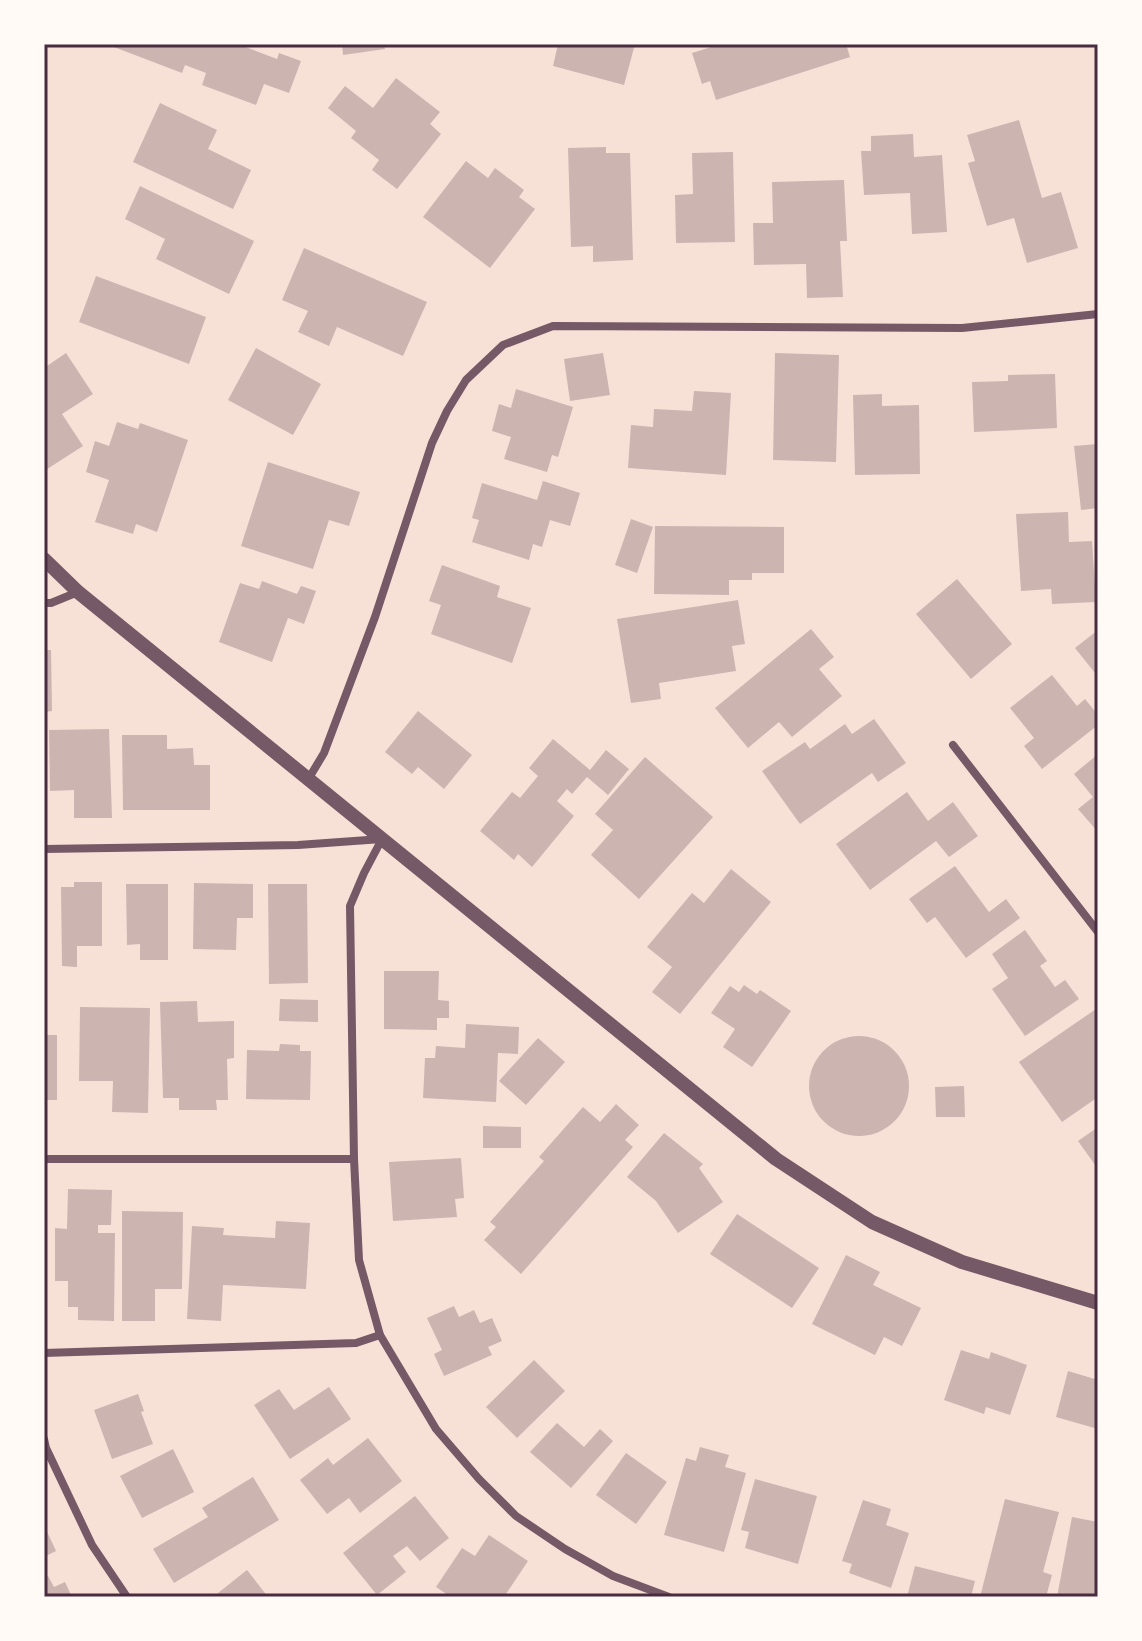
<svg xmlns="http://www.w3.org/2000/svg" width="1142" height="1641" viewBox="0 0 1142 1641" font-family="Roboto,sans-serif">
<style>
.building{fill:#ccb4b1}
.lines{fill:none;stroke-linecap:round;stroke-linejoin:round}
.minor{stroke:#755966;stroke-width:8}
.tertiary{stroke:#755966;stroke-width:14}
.neatline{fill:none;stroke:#4a2c40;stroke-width:3}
</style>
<rect width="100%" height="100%" fill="#f7e1d7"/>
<g class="building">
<path d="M106,44H238L277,59L279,53L301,61L289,93L264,84L256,105L202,85L206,73L185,65L182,73Z"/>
<path d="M342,44H384L385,49L343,55Z"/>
<path d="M558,44H635L624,85L553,66Z"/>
<path d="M721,44H846L850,57L716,100L710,81L702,84L692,53Z"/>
<path d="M396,78L440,112L430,124L441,134L397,189L372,170L379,160L351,138L356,131L328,108L345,86L373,108Z"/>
<path d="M160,103L217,130L208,149L251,170L233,209L133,162Z"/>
<path d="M1019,120L1042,198L1061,192L1078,248L1027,263L1014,218L987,226L968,163L975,161L967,135Z"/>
<path d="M913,134L914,157L942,155L947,232L912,234L910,193L864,195L861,151H871V136Z"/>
<path d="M606,147V153H630L633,260L593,262V246L571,247L568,148Z"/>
<path d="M733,152L735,242L676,243L675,195L693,194L692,153Z"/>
<path d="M466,161L488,178L495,168L524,190L519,197L535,209L490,268L423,217Z"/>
<path d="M844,180L847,241H840L843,297L807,298L806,264L754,265L753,223H773L772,182Z"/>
<path d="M140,186L254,241L229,294L156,259L165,239L125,219Z"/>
<path d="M304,248L427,302L403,356L337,327L329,346L298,332L308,311L282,300Z"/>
<path d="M96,276L206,317L189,364L79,322Z"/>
<path d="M256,348L321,384L293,435L228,400Z"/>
<path d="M66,353L93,394L62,414L83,446L44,471V368Z"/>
<path d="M603,353L610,395L570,401L564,359Z"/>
<path d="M775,353L839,355L836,462L773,460Z"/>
<path d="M1055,374L1057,428L974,432L972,382L1008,381V375Z"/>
<path d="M516,389L573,407L558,457L552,455L547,472L504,459L511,437L492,431L499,404L511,408Z"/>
<path d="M694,391L731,393L726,475L628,468L631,425L653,427L654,409L692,411Z"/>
<path d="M882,394V406L919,405L920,474L855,475L853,395Z"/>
<path d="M117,422L138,429L140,423L188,440L157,532L136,524L133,534L95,522L109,480L86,472L95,441L109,446Z"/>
<path d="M1098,444V508L1081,510L1074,446Z"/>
<path d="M268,462L360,492L349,526L329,520L313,569L241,546Z"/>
<path d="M543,481L580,493L570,526L550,520L542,547L533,544L529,560L472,542L479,520L472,518L482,483L537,500Z"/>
<path d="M1068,512L1069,542L1092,541L1096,602L1052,604L1051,589L1021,591L1016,514Z"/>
<path d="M631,519L653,527L637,573L615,565Z"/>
<path d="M655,526L784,527V573H752V580H729V595L654,594Z"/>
<path d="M442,565L500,586L497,597L531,608L512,663L431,634L441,605L429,601Z"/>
<path d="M957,579L1012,644L971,679L916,614Z"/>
<path d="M262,581L297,594L301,586L316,591L304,624L288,618L272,662L219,642L240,583L259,589Z"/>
<path d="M738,600L745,644L732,646L736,671L659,683L661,699L631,703L617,619Z"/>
<path d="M811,629L834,657L819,669L842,696L792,737L779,722L748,748L715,708Z"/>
<path d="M1098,630V671L1095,673L1075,648Z"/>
<path d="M44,650H51L52,711L44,712Z"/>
<path d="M1052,675L1077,706L1085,699L1098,715V725L1042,769L1024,746L1034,738L1010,708Z"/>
<path d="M418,711L472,755L444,789L418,767L412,774L385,752Z"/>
<path d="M874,719L906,763L878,782L872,773L800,824L762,771L805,742L810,749L845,724L852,734Z"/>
<path d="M109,729L112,818H74V790L50,791L49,730Z"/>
<path d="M122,735H167V749L193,748L194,765H210V810H123Z"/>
<path d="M553,739L590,770L606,750L629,769L608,795L587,777L572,794L567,789L557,801L574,816L532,867L518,854L514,860L480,831L512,792L520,798L538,776L529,768Z"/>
<path d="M1098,754V832L1078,809L1093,797L1074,774Z"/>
<path d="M645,757L713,817L639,899L591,855L613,830L595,814Z"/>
<path d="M907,792L928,821L953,802L978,836L949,857L936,841L870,890L836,844Z"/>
<path d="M955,866L989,912L1006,899L1020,918L966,958L935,917L927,923L909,899Z"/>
<path d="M731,869L771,902L680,1014L652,992L672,967L647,947L692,893L704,903Z"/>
<path d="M74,882H102V946H77V967L62,966L61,887H74Z"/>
<path d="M194,883L253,884V918H237L236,950L193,949Z"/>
<path d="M126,884H168V960H140V944L127,945Z"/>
<path d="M268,884H307L308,983L269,984Z"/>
<path d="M1025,930L1047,961L1040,966L1055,987L1065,980L1079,999L1025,1036L992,989L1008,978L992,954Z"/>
<path d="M384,971H439L438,1000L449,1001V1018H437V1030L384,1029Z"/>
<path d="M744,985L757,994L760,990L791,1011L752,1067L723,1047L735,1029L711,1013L730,986L739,992Z"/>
<path d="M280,999L318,1000V1022L279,1021Z"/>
<path d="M197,1001L198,1022L234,1021V1058L227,1059L228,1100H216L217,1110H179V1098H163L160,1002Z"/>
<path d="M80,1007L150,1008L148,1113L112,1112L113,1081H79Z"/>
<path d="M1096,1009L1098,1012V1097L1062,1122L1019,1062Z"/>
<path d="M466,1024L519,1027L518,1054L498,1053L496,1102L423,1098L425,1058H435L436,1046L465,1048Z"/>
<rect x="44" y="1035" width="13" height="65"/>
<circle cx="859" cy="1086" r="50"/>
<path d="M538,1038L565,1062L526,1105L499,1081Z"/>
<path d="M280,1044L300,1045V1051H311L310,1100L246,1099L247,1050L279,1051Z"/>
<path d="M964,1086L965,1117H936L935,1087Z"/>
<path d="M616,1104L639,1125L625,1140L633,1147L521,1274L484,1240L496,1227L490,1222L544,1161L539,1157L583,1107L600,1122Z"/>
<path d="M483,1126L521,1127V1148H483Z"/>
<path d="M1098,1127V1169L1078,1141Z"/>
<path d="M664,1133L703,1164L699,1168L723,1202L678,1233L656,1201L627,1177Z"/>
<path d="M461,1158L464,1198L455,1199L457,1217L393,1221L389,1162Z"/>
<path d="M68,1189L112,1190L111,1225H98V1233H115L114,1321L78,1320V1307H68V1281H55V1228L67,1229Z"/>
<path d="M122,1211L183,1212L182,1289H155V1321H122Z"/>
<path d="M737,1214L819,1268L792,1308L710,1254Z"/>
<path d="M276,1221L310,1223L306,1289L223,1285L221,1321L187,1319L192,1226L224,1228L223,1235L275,1238Z"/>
<path d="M846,1255L880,1272L873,1285L921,1308L902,1346L884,1337L875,1355L812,1324Z"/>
<path d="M454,1306L459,1317L474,1310L480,1323L492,1318L502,1341L488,1347L492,1355L444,1376L434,1354L442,1350L427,1318Z"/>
<path d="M961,1350L989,1359L991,1352L1027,1365L1010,1415L986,1407L984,1414L944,1400Z"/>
<path d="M534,1360L565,1391L517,1438L486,1407Z"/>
<path d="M1068,1371L1098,1380V1429L1056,1417Z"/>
<path d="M329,1387L351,1419L290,1459L254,1405L279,1389L294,1410Z"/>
<path d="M138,1394L144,1411L141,1412L153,1444L112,1459L94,1410Z"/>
<path d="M557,1423L584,1447L600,1429L613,1441L571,1488L530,1452Z"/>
<path d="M368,1438L402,1481L360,1513L349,1498L327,1514L300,1480L328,1458L333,1465Z"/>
<path d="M700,1447L729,1455L725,1467L746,1473L724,1552L664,1535L686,1458L696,1461Z"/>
<path d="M173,1449L194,1492L142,1518L120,1476Z"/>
<path d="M626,1453L667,1482L636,1524L596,1495Z"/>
<path d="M253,1477L279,1520L174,1583L153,1549L208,1517L202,1508Z"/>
<path d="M755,1479L817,1496L798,1564L745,1548L749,1532L741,1530Z"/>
<path d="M415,1496L449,1538L420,1561L407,1546L393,1556L406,1572L377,1595L343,1553Z"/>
<path d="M1005,1499L1059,1512L1043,1572L1052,1575L1046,1597H980Z"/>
<path d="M863,1500L891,1509L886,1525L909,1533L891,1588L849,1573L852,1564L842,1561Z"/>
<path d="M1072,1517L1098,1522V1597H1057Z"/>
<path d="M44,1525L56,1551L44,1557Z"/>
<path d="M489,1535L528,1561L504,1597H451L436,1587L462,1548L475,1556Z"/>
<path d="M915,1566L975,1581L971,1597H907Z"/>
<path d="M247,1570L268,1597H213Z"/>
<path d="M48,1576L54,1587L65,1582L72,1597H44V1579Z"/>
</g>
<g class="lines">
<g class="minor">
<path d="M44,603H51L78,592"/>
<path d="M953,745L1098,932"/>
<path d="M309,778L324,753L375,617L432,443L447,411L466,380L503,345L553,326L962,328L1098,314"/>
<path d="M382,839L364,873L350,906L354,1159L359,1260L380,1335L436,1429L479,1479L516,1516L565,1549L613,1576L669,1597"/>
<path d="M44,849L298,845L382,839"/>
<path d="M44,1159H354"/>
<path d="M44,1353L356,1343L380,1335"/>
<path d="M44,1439L46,1448L92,1545L127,1597"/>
</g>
<path class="tertiary" d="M44,559L78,592L776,1159L872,1222L962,1262L1098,1303"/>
</g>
<rect width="1142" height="1641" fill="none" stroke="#fffaf5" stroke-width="92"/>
<rect x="46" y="46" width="1050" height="1549" class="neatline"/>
</svg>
